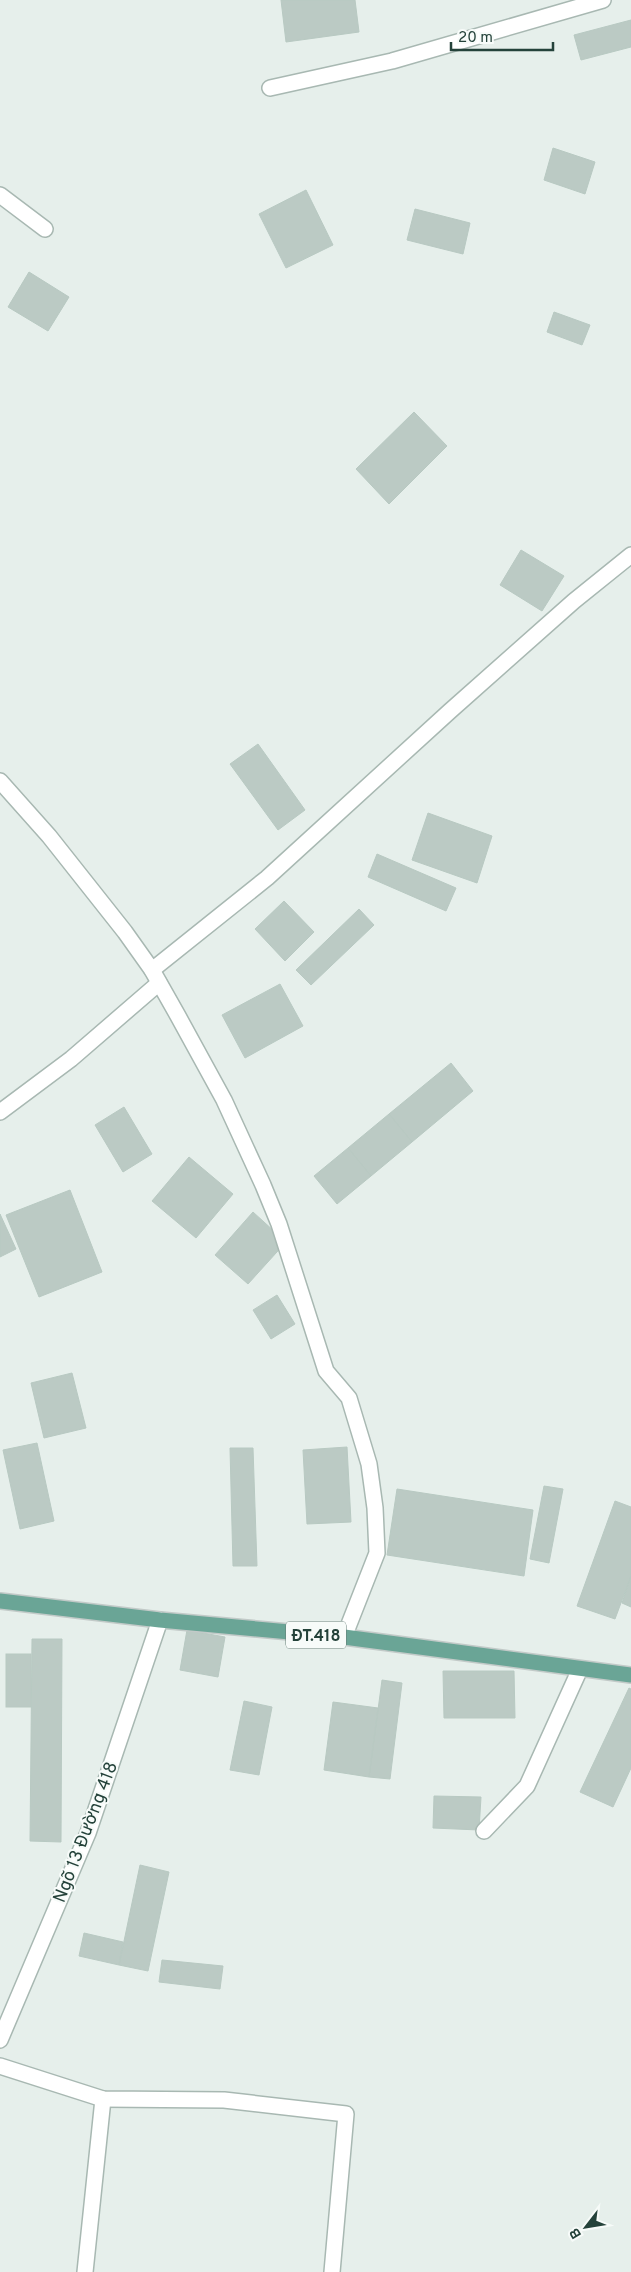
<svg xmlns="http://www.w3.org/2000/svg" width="631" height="2272" viewBox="0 0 631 2272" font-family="Overpass,sans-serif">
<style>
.building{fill:#bbcac4;stroke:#b8c9c2}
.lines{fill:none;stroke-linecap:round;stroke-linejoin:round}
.minor-casing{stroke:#a8b8b2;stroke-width:18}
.major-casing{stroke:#c2cac8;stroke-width:18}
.minor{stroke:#fff;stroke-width:15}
.major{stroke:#6aa596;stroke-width:15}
.labels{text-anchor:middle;stroke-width:4;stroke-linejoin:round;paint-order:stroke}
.shield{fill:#f7fbf9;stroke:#637a73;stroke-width:1}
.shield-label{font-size:16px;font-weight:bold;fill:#24423a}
.street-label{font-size:18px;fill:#24423a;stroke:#f7fbf9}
</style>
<rect width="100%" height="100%" fill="#e6efeb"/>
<g class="building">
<path d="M281,0H355L359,32L286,42Z"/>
<path d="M631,20V47L581,60L574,35Z"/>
<path d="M553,148L595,162L585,194L544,180Z"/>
<path d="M306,190L333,245L286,268L259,214Z"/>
<path d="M415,209L470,223L463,254L407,240Z"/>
<path d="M29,272L69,297L48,331L8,307Z"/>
<path d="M554,312L590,325L582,345L547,332Z"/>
<path d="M414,412L447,446L389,504L356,469Z"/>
<path d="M521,550L564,576L542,611L500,585Z"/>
<path d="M258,744L305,810L278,830L230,764Z"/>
<path d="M428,813L492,836L477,883L412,860Z"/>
<path d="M377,854L456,888L446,911L368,877Z"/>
<path d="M284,901L314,932L285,961L255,929Z"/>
<path d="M359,909L374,925L311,985L296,970Z"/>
<path d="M280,984L303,1026L245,1058L222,1015Z"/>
<path d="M451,1063L473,1091L412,1142L389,1114Z"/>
<path d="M124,1107L152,1154L123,1172L95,1125Z"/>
<path d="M389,1114L412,1142L371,1176L348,1148Z"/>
<path d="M348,1148L371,1176L337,1204L314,1176Z"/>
<path d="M189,1157L233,1194L196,1238L152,1201Z"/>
<path d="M70,1190L102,1272L39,1297L6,1215Z"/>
<path d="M253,1212L286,1242L248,1284L215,1255Z"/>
<path d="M0,1214L16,1249L0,1257Z"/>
<path d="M277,1295L295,1324L271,1339L253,1310Z"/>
<path d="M72,1373L86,1428L44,1438L31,1383Z"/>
<path d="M37,1443L54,1521L20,1529L3,1450Z"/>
<path d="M347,1447L351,1522L307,1524L303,1450Z"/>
<path d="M230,1448H253L257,1566H233Z"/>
<path d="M544,1486L563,1489L549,1563L530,1559Z"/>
<path d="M397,1489L533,1510L524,1576L387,1555Z"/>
<path d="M615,1501L631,1507V1576L615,1619L577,1606Z"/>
<path d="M631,1576V1607L622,1603Z"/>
<path d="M187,1630L225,1637L218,1677L180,1670Z"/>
<path d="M32,1639H62L61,1842L30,1841Z"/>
<rect x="6" y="1654" width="25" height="53"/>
<path d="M443,1671H514L515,1718H444Z"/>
<path d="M382,1680L402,1683L390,1779L369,1777Z"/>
<path d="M629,1688L631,1689V1768L613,1807L580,1792Z"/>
<path d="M244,1701L272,1707L259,1775L230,1770Z"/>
<path d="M333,1702L378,1708L369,1777L324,1770Z"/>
<path d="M434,1796L481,1797L479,1830L433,1828Z"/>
<path d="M140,1865L169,1872L148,1971L119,1965Z"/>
<path d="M84,1933L123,1942L119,1965L79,1956Z"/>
<path d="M162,1960L223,1966L220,1989L159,1982Z"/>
</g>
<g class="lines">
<g class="minor-casing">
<g id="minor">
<path d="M270,88L392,61L603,0"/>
<path d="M0,195L45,229"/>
<path d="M0,781L49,836L125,932L152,970L178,1016L224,1100L263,1185L279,1224L326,1371L349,1398L369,1464L375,1508L377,1553L344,1637"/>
<path d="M152,970L267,878L450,711L574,601L631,555"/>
<path d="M0,1112L71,1059L159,983"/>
<path d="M484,1831L527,1786L580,1669"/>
<path d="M0,2040L88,1833L160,1620"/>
<path d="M0,2066L103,2099L224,2100L346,2114L332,2272"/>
<path d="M85,2272L103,2099"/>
</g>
</g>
<g class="major-casing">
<path id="major" d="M0,1601L160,1620L344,1637L631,1675"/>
</g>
<use href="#minor" class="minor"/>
<use href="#major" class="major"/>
</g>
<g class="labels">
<rect class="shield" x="286" y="1621.5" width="60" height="27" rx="4"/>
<g class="shield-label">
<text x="316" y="1641">ĐT.418</text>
</g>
<g class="street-label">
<text transform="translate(85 1832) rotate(-69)" y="6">Ngõ 13 Đường 418</text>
</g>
</g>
<g transform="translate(586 2227) rotate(239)" stroke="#f7fbf9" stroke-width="4" paint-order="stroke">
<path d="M0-4L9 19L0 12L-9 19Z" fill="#24423a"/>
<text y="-8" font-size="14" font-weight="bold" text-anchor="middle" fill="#24423a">B</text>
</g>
<path d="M451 42v8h102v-8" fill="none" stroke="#24423a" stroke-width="2.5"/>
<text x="458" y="42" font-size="15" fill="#24423a" stroke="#f7fbf9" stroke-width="4" paint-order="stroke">20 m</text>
</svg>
